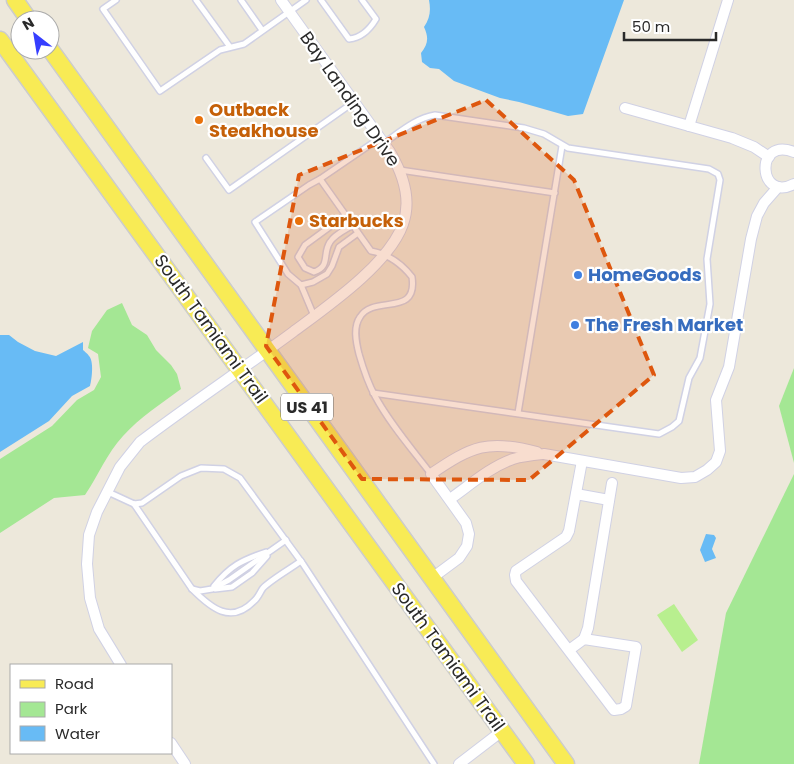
<svg xmlns="http://www.w3.org/2000/svg" width="794" height="764" viewBox="0 0 794 764" font-family="Poppins,sans-serif">
<style>
.green{fill:#a4e794}
.pitch{fill:#b8ef8f}
.water{fill:#68bbf5}
.lines{fill:none;stroke-linecap:round;stroke-linejoin:round}
.lane-casing{stroke:#d0d1e4;stroke-width:8}
.street-casing{stroke:#d0d1e4;stroke-width:12}
.primary-casing{stroke:#ccc;stroke-width:19}
.lane{stroke:#fff;stroke-width:5}
.street{stroke:#fff;stroke-width:10}
.primary{stroke:#f8eb55;stroke-width:16}
.marked{fill:#de570e;fill-opacity:0.2;stroke:#de570e;stroke-width:4;stroke-dasharray:10 6;stroke-linejoin:round}
.food-dot{fill:#e8710a;stroke:#fff;stroke-width:2}
.shop-dot{fill:#3f7fe0;stroke:#fff;stroke-width:2}
.labels{text-anchor:middle;stroke-width:4.5;stroke-linejoin:round;paint-order:stroke}
.shield{fill:#fff;stroke:#6a6a6a;stroke-width:1}
.shield-label{font-size:16px;font-weight:bold;fill:#2a2a2a}
.street-label{font-size:18px;fill:#2a2a2a;stroke:#fff}
.food-label{font-size:18px;font-weight:bold;fill:#c56008;stroke:#fff;text-anchor:start}
.shop-label{font-size:18px;font-weight:bold;fill:#366cbe;stroke:#fff;text-anchor:start}
</style>
<rect width="100%" height="100%" fill="#ede8db"/>
<g class="green">
<path d="M122,303L132,325L147,335L156,350L171,365L177,374L181,389C161,404 140,417 123,436C107,453 98,476 85,495L54,498L0,533V459L52,426L77,400L94,390L101,377L98,354L88,348L92,331L107,310Z"/>
<path d="M794,368V463L779,406Z"/>
<path d="M794,474V764H699L726,613Z"/>
</g>
<path class="pitch" d="M674,604L698,640L682,652L657,615Z"/>
<g class="water">
<path d="M429,0H624L583,114L568,116L519,102L500,98L454,81L439,69L430,68L422,62L421,53C428,44 429,38 424,27C430,18 431,11 429,0Z"/>
<path d="M0,335H9L18,342L35,351L56,356L83,342V350C85,352 87,353 89,356C94,361 92,379 90,386L72,396L49,421L0,452Z"/>
<path d="M706,534L714,535L716,538L712,549L716,558L705,562L700,550Z"/>
</g>
<g class="lines">
<g class="lane-casing">
<g id="lane">
<path d="M116,0L103,9L160,91L220,50L244,44L306,0"/>
<path d="M196,0L230,47"/>
<path d="M241,0L262,30"/>
<path d="M321,0L349,39C361,38 370,29 376,19L362,0"/>
<path d="M380,138L320,179L371,251C388,254 401,263 412,277C418,318 374,294 360,317C353,327 356,342 359,354C363,368 368,383 375,396C390,424 412,449 431,474"/>
<path d="M206,158L229,190L354,102"/>
<path d="M400,170L555,193"/>
<path d="M346,215L305,245L298,257L305,268L314,272C331,266 322,254 330,242C335,234 345,230 353,225"/>
<path d="M301,285L313,282L327,274L332,266L339,247L358,233"/>
<path d="M314,316L301,285L288,274L255,222L309,185L320,179"/>
<path d="M373,393L659,434L672,427L679,421L689,378L700,358L710,304L707,259L720,180L718,174L709,169L568,148L544,134L524,128L435,115C416,118 400,132 384,143"/>
<path d="M518,413L562,146"/>
<path d="M108,492L134,504L142,503L181,476L201,468L224,469L240,478L303,564L434,764"/>
<path d="M134,504L192,589C211,608 231,625 254,601C258,598 260,592 263,588C272,579 290,569 301,561"/>
<path d="M214,586C230,566 242,560 266,552"/>
<path d="M192,589L200,591L212,589L229,580L286,540"/>
<path d="M215,589L232,587L252,573L267,556"/>
</g>
</g>
<g class="street-casing">
<g id="street">
<path d="M625,108L732,138L754,147L769,157"/>
<path d="M689,126L728,0"/>
<path d="M794,152C754,136 758,203 794,184"/>
<path d="M576,494L609,500"/>
<path d="M450,499C470,485 490,467 513,459C523,456 534,455 544,454L681,478L695,477L707,470L716,462L720,451L716,400L729,367L751,239L757,216L764,203L778,187"/>
<path d="M432,578L459,558L467,546L469,534L466,523L431,474C472,446 488,439 537,452"/>
<path d="M584,639L588,628L612,483"/>
<path d="M569,650L584,639L636,647L626,706L621,709L614,710L516,581L515,575L516,571L566,537L569,531L582,461"/>
<path d="M121,665L99,629L90,598L87,564L89,535L97,512L120,467L140,442C190,404 243,369 293,332C328,306 389,264 403,224C412,199 403,174 390,152L281,0"/>
<path d="M171,743L185,764"/>
<path d="M459,764L502,731"/>
</g>
</g>
<g class="primary-casing">
<g id="primary">
<path d="M15,0L29,20"/>
<path d="M0,40L526,764"/>
<path d="M50,49L566,764"/>
</g>
</g>
<use href="#lane" class="lane"/>
<use href="#street" class="street"/>
<use href="#primary" class="primary"/>
</g>
<path class="marked" d="M486,100L574,180L654,375L529,480L362,479L266,346L299,175Z"/>
<g class="food-dot">
<circle cx="199" cy="120" r="5"/>
<circle cx="299" cy="221" r="5"/>
</g>
<g class="shop-dot">
<circle cx="578" cy="275" r="5"/>
<circle cx="575" cy="325" r="5"/>
</g>
<g class="labels">
<rect class="shield" x="281" y="393.5" width="52" height="27" rx="4"/>
<g class="shield-label">
<text x="307" y="413">US 41</text>
</g>
<g class="street-label">
<text transform="translate(350 99) rotate(55)" y="6">Bay Landing Drive</text>
<text transform="translate(211 329) rotate(54)" y="6">South Tamiami Trail</text>
<text transform="translate(448 657) rotate(54)" y="6">South Tamiami Trail</text>
</g>
<g class="food-label">
<text x="209" y="116">Outback<tspan x="209" dy="21">Steakhouse</tspan></text>
<text x="309" y="227">Starbucks</text>
</g>
<g class="shop-label">
<text x="588" y="281">HomeGoods</text>
<text x="585" y="331">The Fresh Market</text>
</g>
</g>
<rect x="10" y="664" width="162" height="90" fill="#ffffff" stroke="#aaaaaa"/>
<rect x="20" y="680" width="25" height="8" fill="#f8eb55" stroke="#aaaaaa"/>
<text x="55" y="689" font-size="15" fill="#2a2a2a">Road</text>
<rect x="20" y="702" width="25" height="15" fill="#a4e794" stroke="#aaaaaa"/>
<text x="55" y="714" font-size="15" fill="#2a2a2a">Park</text>
<rect x="20" y="726" width="25" height="15" fill="#68bbf5" stroke="#aaaaaa"/>
<text x="55" y="739" font-size="15" fill="#2a2a2a">Water</text>
<g transform="translate(35 35) rotate(329)"><circle r="24" fill="#ffffff" stroke="#aaaaaa"/>
<path d="M0-4L9 19L0 12L-9 19Z" fill="#363eff"/>
<text y="-8" font-size="14" font-weight="bold" text-anchor="middle" fill="#2a2a2a">N</text>
</g>
<path d="M624 32v8h92v-8" fill="none" stroke="#2a2a2a" stroke-width="2.5"/>
<text x="632" y="32" font-size="15" fill="#2a2a2a" stroke="#ffffff" stroke-width="4" paint-order="stroke">50 m</text>
</svg>
